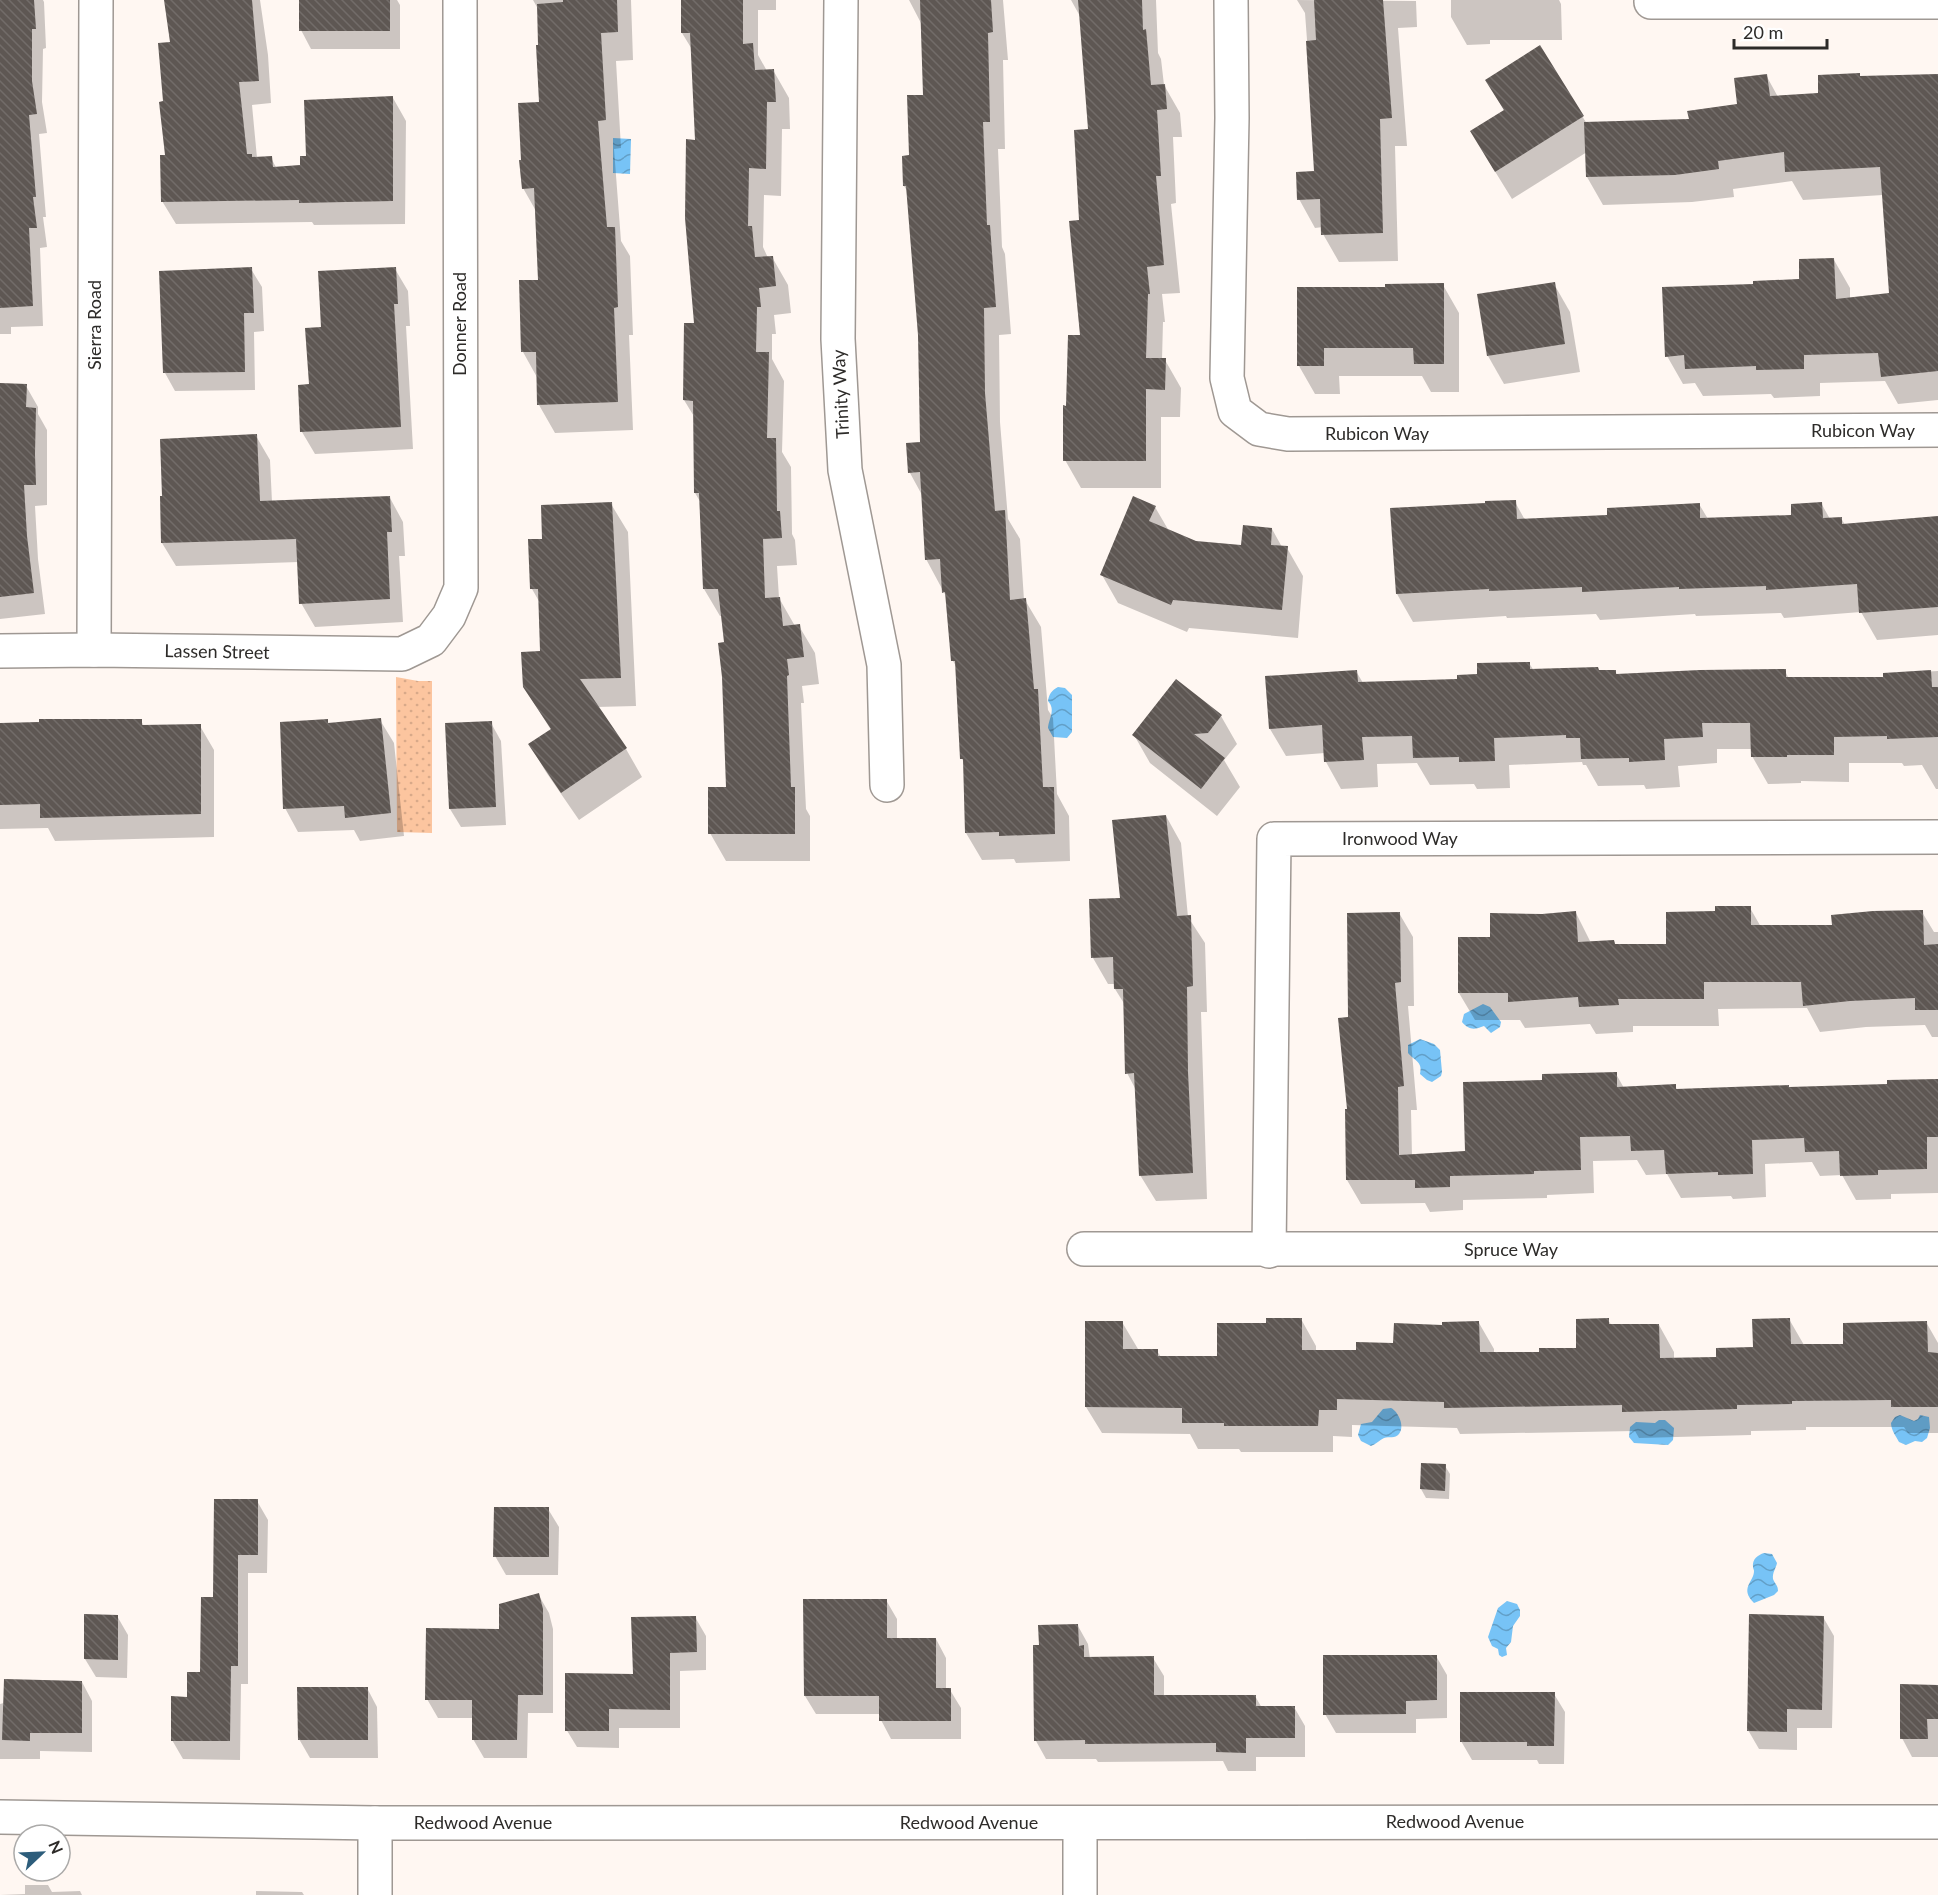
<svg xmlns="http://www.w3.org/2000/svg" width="1938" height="1895" viewBox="0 0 1938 1895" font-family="Lato,sans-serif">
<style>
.park{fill:url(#park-dots)}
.water{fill:url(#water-waves)}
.shadow{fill:#0003}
.building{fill:url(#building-back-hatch)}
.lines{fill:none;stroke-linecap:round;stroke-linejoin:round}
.minor-casing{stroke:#9f9893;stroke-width:36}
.minor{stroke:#fff;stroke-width:33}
.labels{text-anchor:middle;stroke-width:6;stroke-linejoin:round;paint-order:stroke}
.street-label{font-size:18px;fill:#2d2b29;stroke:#fff}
</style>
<defs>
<pattern id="park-dots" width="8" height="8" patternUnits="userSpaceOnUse" patternTransform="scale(1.5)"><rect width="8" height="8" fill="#fcc59f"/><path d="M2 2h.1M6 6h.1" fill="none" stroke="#d8a989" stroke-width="1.8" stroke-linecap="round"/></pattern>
<pattern id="water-waves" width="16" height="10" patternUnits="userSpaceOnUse" patternTransform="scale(1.5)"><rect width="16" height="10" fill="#77c3f6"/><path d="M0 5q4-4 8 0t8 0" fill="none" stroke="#629fc7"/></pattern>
<pattern id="building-back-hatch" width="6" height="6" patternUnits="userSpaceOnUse" patternTransform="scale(1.5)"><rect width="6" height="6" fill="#5e5753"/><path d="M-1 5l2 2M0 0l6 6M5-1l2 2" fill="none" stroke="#726c69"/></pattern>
</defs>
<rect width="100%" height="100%" fill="#fff7f2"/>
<path class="park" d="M396,677L418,681H432V833L397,832Z"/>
<g class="water">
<path d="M613,138L631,139L630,174L613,173Z"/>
<path d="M1058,687L1065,688L1072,695V732L1067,738L1053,737L1048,728C1049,718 1056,710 1048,701C1049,694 1052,690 1058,687Z"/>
<path d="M1483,1004L1490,1007L1501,1022L1500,1027L1491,1033L1484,1026C1474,1030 1469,1030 1462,1022L1464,1014Z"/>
<path d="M1420,1039L1434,1044L1440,1050L1442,1072L1441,1076L1432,1082L1427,1080L1420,1074C1423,1062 1415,1061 1408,1053V1045Z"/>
<path d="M1391,1408C1399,1412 1405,1427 1399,1434C1395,1439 1389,1436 1384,1438C1380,1440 1376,1444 1371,1446L1361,1441L1358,1435L1361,1424L1372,1422L1383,1409Z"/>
<path d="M1900,1415L1914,1421L1918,1419L1920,1415L1929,1417L1930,1428L1927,1438L1922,1442L1915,1441L1906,1445L1899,1442C1896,1436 1891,1430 1891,1423L1895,1417Z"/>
<path d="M1659,1420H1665L1674,1428L1673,1440L1668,1445L1634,1443L1629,1437L1630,1427L1636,1422L1655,1423Z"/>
<path d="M1764,1553L1772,1554L1777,1563C1776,1568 1772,1573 1773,1579C1775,1584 1778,1585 1778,1591L1774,1595L1754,1603C1739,1588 1754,1582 1754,1571C1754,1570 1753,1568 1753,1567C1752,1559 1758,1555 1764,1553Z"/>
<path d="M1507,1601L1517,1604L1520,1610V1616L1513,1626L1511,1642L1506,1648L1507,1655L1502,1657L1499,1655L1498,1649L1492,1646L1488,1637L1498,1608Z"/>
</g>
<g class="shadow">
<path d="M0,0H43L44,2L46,48L43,49L42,102L47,133L39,134L46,217H43L47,247L40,248L43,326L11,327V334H0Z"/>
<path d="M165,0H260L268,55L271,103L252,105L257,158H271L277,169L302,167L308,157L393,98L406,121L405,224L314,225L312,222L176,224L162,201L167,157L165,103L171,44Z"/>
<path d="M300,0H397L400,5V49H311L301,30Z"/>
<path d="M533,0H631L633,60L616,61L621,148L614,149L621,241L630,256L633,335H629L633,430L555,433L539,405L538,379L523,352L539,281L536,211L523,188V161L540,103L538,9Z"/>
<path d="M683,0H776V10H758V55L767,71L773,70L789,98L790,129H782L781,196L764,195L763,247L768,258L772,257L788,285L791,313L774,315L776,334H772V359L784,381L782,452L791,467L792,534L795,540L797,565L777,566L779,598L795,626H799L815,653L819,684L802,686L804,703H801L806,809L810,816V861H726L710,833L728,789L726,643L723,616H720L704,589L701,503L695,493V418L684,400L696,325L697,141L693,51L682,33Z"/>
<path d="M909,0H1003L1008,60H1003L1005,149H998L1002,247L1005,254L1011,334L999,335L1000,422L1008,519L1020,539L1024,600H1025L1041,627L1048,710L1053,718L1057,794L1069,816L1070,861L1016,863L1014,859L982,860L966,833L965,764L962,759L957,668L953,661L947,598L926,559L922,495L910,473L922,444L919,335L908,192L904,186L924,96L922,25Z"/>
<path d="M1071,0H1158H1156L1158,53L1161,59L1164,85L1180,113L1182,137H1173L1176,203L1171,204L1180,293L1162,294L1165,322H1163L1162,360H1165L1181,388L1180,417H1161V488H1081L1065,460L1067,407L1082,337L1081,221L1090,131L1081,18Z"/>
<path d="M1297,0L1416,1L1417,27L1398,28L1407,146H1395L1398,261L1339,262L1323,234V227L1315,228L1299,199L1315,173L1314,135L1305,13Z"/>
<path d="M1451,0H1559L1561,4L1562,40H1490V44L1467,45L1451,17Z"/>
<path d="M1540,47L1587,124L1690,121L1739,105L1766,75L1778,97L1820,95L1859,74L1861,77L1938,76V400L1898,404L1885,381L1820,383V396L1774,398L1771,394L1703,396L1695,383L1683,384L1667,356L1755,285L1801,281L1834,260L1850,288V299L1891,294L1883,195L1803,200L1792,181L1733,189L1734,197L1692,202L1603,205L1587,177V152L1512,199L1488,160L1505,112L1487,81Z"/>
<path d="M251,269L262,287L264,331L254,332L255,390L175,391L165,373Z"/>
<path d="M395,269L408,291L410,326H406L413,449L315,454L302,432L310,386Z"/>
<path d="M1554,284L1570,312L1580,372L1504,384L1488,356Z"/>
<path d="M1443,285L1459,313V392H1431L1422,376H1339L1340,394H1315L1299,366L1386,288Z"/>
<path d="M0,385L26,386L38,407V414L47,430V505L35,506L38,559L45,614L0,619Z"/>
<path d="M256,436L270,460L272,502L390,498L403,522L405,556H399L403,622L315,627L301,603L299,562L176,566L162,543L163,498Z"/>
<path d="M1515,502L1525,520L1609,516L1699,504L1708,519L1793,516L1821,503L1830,519L1841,518L1845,525L1938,518V635L1877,640L1861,612L1784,618L1781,613L1696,616L1695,614L1600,620L1596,614L1507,618L1506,616L1413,622L1397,594Z"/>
<path d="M611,504L628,532L636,706L597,707L626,749L642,777L579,820L546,772L530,745L551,730L524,687L542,653L540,603L532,589L543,540Z"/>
<path d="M1155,507L1169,531L1195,542L1242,547L1272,529L1282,547L1287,548L1303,576L1298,638L1189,628L1187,632L1118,603L1102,575Z"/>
<path d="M1529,663L1534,671H1615L1618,676L1785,671L1789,679L1885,678L1884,674L1938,671V789H1936L1922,765L1904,766L1902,763H1849V782L1801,781V783L1768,784L1752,756V749H1717V763L1678,766L1680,787L1646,789L1644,785L1598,786L1586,765H1583L1582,762L1509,765L1510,788L1477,789L1474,784L1430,785L1417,763L1377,764L1378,787L1341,789L1326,762L1325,753L1286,756L1270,729L1356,671L1363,683L1459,681Z"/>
<path d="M1221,716L1237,744L1224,760L1240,787L1217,816L1150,763L1134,735Z"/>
<path d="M380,720L394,743L404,836L360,841L354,830L298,832L285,808L327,721L330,725Z"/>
<path d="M141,721L144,726H200L214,750V837L55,841L48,828L0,829V724Z"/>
<path d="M491,723L501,741L506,825L461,827L450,809Z"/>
<path d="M1166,816L1181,843L1188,917L1205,943L1207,1012H1201L1207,1199L1156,1201L1140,1175L1136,1090L1127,1073L1125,1005L1115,989V984H1108L1093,958L1091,901L1121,900Z"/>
<path d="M1750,908L1761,927L1834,926L1922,912L1934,932H1938V1037H1932L1925,1025L1866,1027L1820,1032L1807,1008L1718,1009L1719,1026H1633V1032L1596,1034L1590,1024L1525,1028L1520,1020H1475L1459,993L1492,939L1542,915L1576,913L1591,943L1614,941L1616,946H1668L1717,913Z"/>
<path d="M1399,913L1413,937L1414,1006H1408L1417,1110H1411L1412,1156L1467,1153L1544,1081L1616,1074L1624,1088L1675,1086L1678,1091L1889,1086L1938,1081V1193L1891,1194V1199L1856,1200L1842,1175L1820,1176L1812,1162L1765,1164L1766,1197L1733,1199L1731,1196L1681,1198L1667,1174L1646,1175L1637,1160L1593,1161L1594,1193L1547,1195V1198L1463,1200V1210L1430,1212L1425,1203L1361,1204L1347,1180L1346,1111H1349L1350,1018Z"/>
<path d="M1301,1319L1316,1346V1352H1358L1395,1344L1444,1326L1479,1323L1494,1349V1354L1541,1353L1578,1350L1608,1320L1612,1326L1659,1325L1674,1352V1359H1718L1755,1349L1789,1319L1804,1345H1844L1926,1322L1938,1343V1433H1908L1904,1427H1806V1430L1751,1431V1435L1639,1438L1635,1431L1460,1434L1457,1428L1352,1425V1437L1333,1436V1452H1241L1239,1449H1198L1190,1434L1102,1433L1086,1407L1122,1322L1138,1349L1157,1351L1161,1357H1218L1267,1324Z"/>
<path d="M1445,1466L1450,1474L1449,1499L1426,1498L1421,1489Z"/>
<path d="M257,1501L268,1520L267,1573H248V1684H241L240,1760L183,1759L172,1740L189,1698L202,1674L214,1599Z"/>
<path d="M548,1509L559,1527L558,1575H506L495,1556Z"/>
<path d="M538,1594L549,1613L553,1629V1713H528L527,1758H484L473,1739V1718H438L427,1699Z"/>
<path d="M886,1600L897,1619V1639H936L946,1658V1690H950L961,1708V1739H891L881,1720V1714H816L805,1696Z"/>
<path d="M117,1616L128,1635L127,1678L96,1677L85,1659Z"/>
<path d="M695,1617L706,1636V1670L680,1671V1728H619V1748L577,1747L566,1729L634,1675Z"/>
<path d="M1823,1617L1834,1636L1832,1728H1797V1750L1759,1749L1748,1730Z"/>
<path d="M1078,1626L1088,1644L1090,1659L1153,1658L1164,1676V1696H1255L1262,1708L1294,1707L1305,1726V1757H1256V1771H1228L1223,1761L1098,1762L1096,1759H1046L1036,1741L1040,1646Z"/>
<path d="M1436,1656L1447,1675V1718L1416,1719V1733H1336L1325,1714Z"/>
<path d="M82,1682L92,1701V1752L40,1751V1759H0V1704Z"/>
<path d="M1938,1686V1757H1912L1902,1738Z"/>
<path d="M367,1688L377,1707L378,1758H310L299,1739Z"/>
<path d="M1554,1694L1565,1712L1564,1764H1539L1537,1760H1472L1461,1741Z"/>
<path d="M25,1885H48L52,1892L80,1891L82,1895H0L25,1894Z"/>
<path d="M256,1891L302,1892L304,1895H256Z"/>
</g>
<g class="building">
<path d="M0,0H34L36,29H32V81L37,114L29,115L36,197H33L37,228H29L33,306L0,308Z"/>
<path d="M164,0H252L259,81L239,82L247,154H252V157L272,156L273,167L300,165V156H306L304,100L393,96V201L299,203V200L161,202L160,155H165L159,102L163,101L158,43L170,42Z"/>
<rect x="299" y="0" width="91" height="31"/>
<path d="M563,0H617L618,32L601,33L606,120L598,121L607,227H615L618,307L614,308L618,402L537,405L536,352H521L519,280H538L534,188L522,189L519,160H521L518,103L539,102L536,45H538L537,4L563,2Z"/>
<path d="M681,0H743V44L753,43L755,70L774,69L776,102H767L766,169L749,168L748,226H752L755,257L773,256L776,286L759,288L761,307H757L756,352H769L767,438H776L777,511H780L782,538L763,539L765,598L780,597L783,626L800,624L804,657L787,659L789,675L787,676L791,787H795V834H708V787H726L722,677L718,643L724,642L718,589H703L699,493H694L693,401L683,400L684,323H694L685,218L686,139L695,140L690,33H681Z"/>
<path d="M920,0H991L993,32L988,33L990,122H983L987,225H990L996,307L984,308L985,393L995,511L1005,510L1010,600L1026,598L1034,689H1038L1043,787H1054L1055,834L999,836V832L965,833L963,759H960L955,661H951L945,592L942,593L940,559L925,560L920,472L908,473L906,443L920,442L918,335L906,186H903L902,156L909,155L907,95H923Z"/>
<path d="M1078,0H1142L1143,30L1146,29L1151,85L1165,84L1167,109L1157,110L1161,176H1156L1164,265L1147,267L1150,294H1148L1146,358H1166L1165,390L1146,389V461H1063V405L1066,406L1068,335H1080L1069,221L1079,220L1074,130L1088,129Z"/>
<path d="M1314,0H1383L1392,118L1380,119L1383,233L1321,235L1320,199L1297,200L1296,172L1314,171L1306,41L1316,40Z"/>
<path d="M1540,45L1584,116L1495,172L1470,131L1504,110L1485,80Z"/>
<path d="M1860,73V76L1938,74V371L1881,377L1878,353L1804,355V369L1756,370V366L1685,369L1684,355L1665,357L1662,287L1753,284V281L1799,279V259L1834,258L1836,299L1889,293L1880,167L1785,172L1784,152L1718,161L1719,169L1675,175L1586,177L1584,122L1689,119L1687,111L1737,104L1734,78L1767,74L1770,96L1818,93V75Z"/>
<path d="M252,267L254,313H244L245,372L163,373L159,271Z"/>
<path d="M396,267L398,304H394L401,427L300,432L298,385L309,384L305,328L321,327L318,271Z"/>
<path d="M1555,282L1565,344L1487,356L1477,294Z"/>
<path d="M1444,283V364H1414L1413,348H1324V366H1297V287H1385V284Z"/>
<path d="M0,383L27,384L26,407L36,408L35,454L36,485H24L27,536L34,593L0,597Z"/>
<path d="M257,434L260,501L390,496L392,532H387L390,599L299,604L296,539L161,543L160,496H162L160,439Z"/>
<path d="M1133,496L1156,506L1149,521L1196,541L1241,545L1243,525L1272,528L1271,545L1288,546L1282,610L1173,600L1171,605L1100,575Z"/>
<path d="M1516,500L1517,519L1607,515V508L1700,503V518L1791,515V504L1822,502L1823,518L1842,517V524L1938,516V607L1859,613L1857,584L1766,590V586L1679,589V587L1582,592V587L1489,591V589L1396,594L1390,508L1485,503V501Z"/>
<path d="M612,502L621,678L580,679L627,748L561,793L528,744L551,729L523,687L521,652L540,651L538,589H530L528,539H542L541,505Z"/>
<path d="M1530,662V669L1598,667L1599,670H1616V674L1700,670L1786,669V677H1883V673L1931,670L1932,687H1938V737L1887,739V736L1834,737V755H1787V757H1751L1750,723H1702L1703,737L1664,739L1665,760L1629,762V758L1581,759L1580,738H1566V735L1494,738L1495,761L1459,762V757L1413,758L1412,736L1362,737L1364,760L1324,762L1322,725L1269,729L1265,676L1357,670L1358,682L1457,679V675L1477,674V663Z"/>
<path d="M1176,679L1222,715L1208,733L1194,734L1225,758L1201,789L1132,735Z"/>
<path d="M381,718L391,813L345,818L344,806L283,809L280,722L328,719V723Z"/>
<path d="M39,719H142V725L201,724V814L40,818V804L0,805V723L39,722Z"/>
<path d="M492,721L496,807L449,809L445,723Z"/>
<path d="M1166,815L1177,916L1191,915L1193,986L1187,987L1188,1072L1193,1173L1139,1176L1134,1073L1125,1074L1123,989H1114L1113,957L1091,958L1089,899L1120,898L1112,820Z"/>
<path d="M1715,906H1751V925H1832L1831,915L1873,911L1923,910L1924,945L1938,944V1010H1915V998L1850,1001L1803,1006L1801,982H1704V999H1618L1619,1005L1579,1007L1578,997L1508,1002V993H1458V937H1490V913L1542,914L1576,911L1578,942L1614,940L1615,944H1666V912L1715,911Z"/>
<path d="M1400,912L1401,982L1395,983L1404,1086L1398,1087L1399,1155L1465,1151L1463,1082L1542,1080V1074L1617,1072V1087L1676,1084V1089L1789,1085V1087L1887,1084V1080L1938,1079V1137H1927V1169L1878,1170V1175L1840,1176L1839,1151L1805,1152L1804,1138L1752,1140L1753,1174L1718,1175V1172L1666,1174L1664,1150L1631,1151L1630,1136L1580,1137L1581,1170L1534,1171V1174L1450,1176V1187L1415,1188V1180H1346L1345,1109H1347L1338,1018L1348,1017L1347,913Z"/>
<path d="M1266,1318H1302V1350H1356V1342L1393,1343L1394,1323L1442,1325V1322L1479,1321L1480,1352H1539V1348H1576V1319L1609,1318V1324H1659L1660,1358L1716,1357V1348L1753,1347L1752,1319L1790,1318L1791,1344H1843V1323L1927,1321L1928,1352L1938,1353V1407H1891V1400L1792,1401V1404L1737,1405V1409L1622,1412V1405L1444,1408V1402L1337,1399V1410H1319L1318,1426H1224V1423H1182V1408L1085,1407V1321H1123V1349H1158V1356H1217V1323H1266Z"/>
<path d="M1421,1463L1446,1464L1445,1491L1420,1489Z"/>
<path d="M214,1499H258V1555H238V1666H231L230,1741H171V1696L187,1697V1672H200L201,1597H213Z"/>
<path d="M494,1507H549V1557H493Z"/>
<path d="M539,1593L543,1609V1695H518L517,1740H472V1700H425L426,1628L499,1629V1604Z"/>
<path d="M803,1599H887V1638H936V1688H951V1721H879V1696H804Z"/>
<path d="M84,1614L118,1615V1660L84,1659Z"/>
<path d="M1749,1614L1824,1616L1822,1710L1787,1709V1732L1747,1731Z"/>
<path d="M696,1616L697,1652L670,1653V1710L609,1709V1731H565V1673L633,1674L631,1617Z"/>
<path d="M1078,1624L1079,1646L1084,1645V1657L1154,1656V1695H1256V1706H1295V1738H1246V1753L1216,1752V1743L1085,1744V1740L1034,1741L1033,1645H1039L1038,1625Z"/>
<path d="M1323,1655H1437V1700L1406,1701V1714L1323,1715Z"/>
<path d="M4,1679L82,1681V1733H30V1741L2,1740Z"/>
<path d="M1900,1684L1938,1685V1719H1927L1928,1739H1900Z"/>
<path d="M297,1687H368V1740H298Z"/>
<path d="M1460,1692H1555L1554,1746H1527V1742H1460Z"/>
</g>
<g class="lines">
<g class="minor-casing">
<g id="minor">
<path d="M841,0L838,339L845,470L884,665L887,785"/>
<path d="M1231,0L1232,118L1227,378L1235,411L1259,429L1288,434L1938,430"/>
<path d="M1651,2H1938"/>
<path d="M94,650L96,0"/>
<path d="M0,651L94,650L402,654L431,640L449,616L461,588L460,0"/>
<path d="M1084,1249H1938"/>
<path d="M1269,1251L1274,839L1938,837"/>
<path d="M0,1817L375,1823L1938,1822"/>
<path d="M1080,1823V1895"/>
<path d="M375,1895V1823"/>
</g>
</g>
<use href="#minor" class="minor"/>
</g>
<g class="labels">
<g class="street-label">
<text transform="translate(460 324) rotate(-90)" y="6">Donner Road</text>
<text transform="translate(95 325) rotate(-90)" y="6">Sierra Road</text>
<text transform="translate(841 394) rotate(-93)" y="6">Trinity Way</text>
<text x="1863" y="437">Rubicon Way</text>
<text x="1377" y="440">Rubicon Way</text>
<text transform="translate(217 652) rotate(1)" y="6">Lassen Street</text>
<text x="1400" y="845">Ironwood Way</text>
<text x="1511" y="1256">Spruce Way</text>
<text x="1455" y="1828">Redwood Avenue</text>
<text x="483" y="1829">Redwood Avenue</text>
<text x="969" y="1829">Redwood Avenue</text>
</g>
</g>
<g transform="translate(42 1853) rotate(67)"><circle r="28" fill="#ffffff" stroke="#abaaa9" stroke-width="1.5"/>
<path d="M0-4.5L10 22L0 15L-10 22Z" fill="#2d5d7b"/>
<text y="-9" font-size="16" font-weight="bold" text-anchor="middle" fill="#2d2b29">N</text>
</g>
<path d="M1734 39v9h93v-9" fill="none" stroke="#2d2b29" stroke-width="3"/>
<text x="1743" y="39" font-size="18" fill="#2d2b29" stroke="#ffffff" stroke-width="4.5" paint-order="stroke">20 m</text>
</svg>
